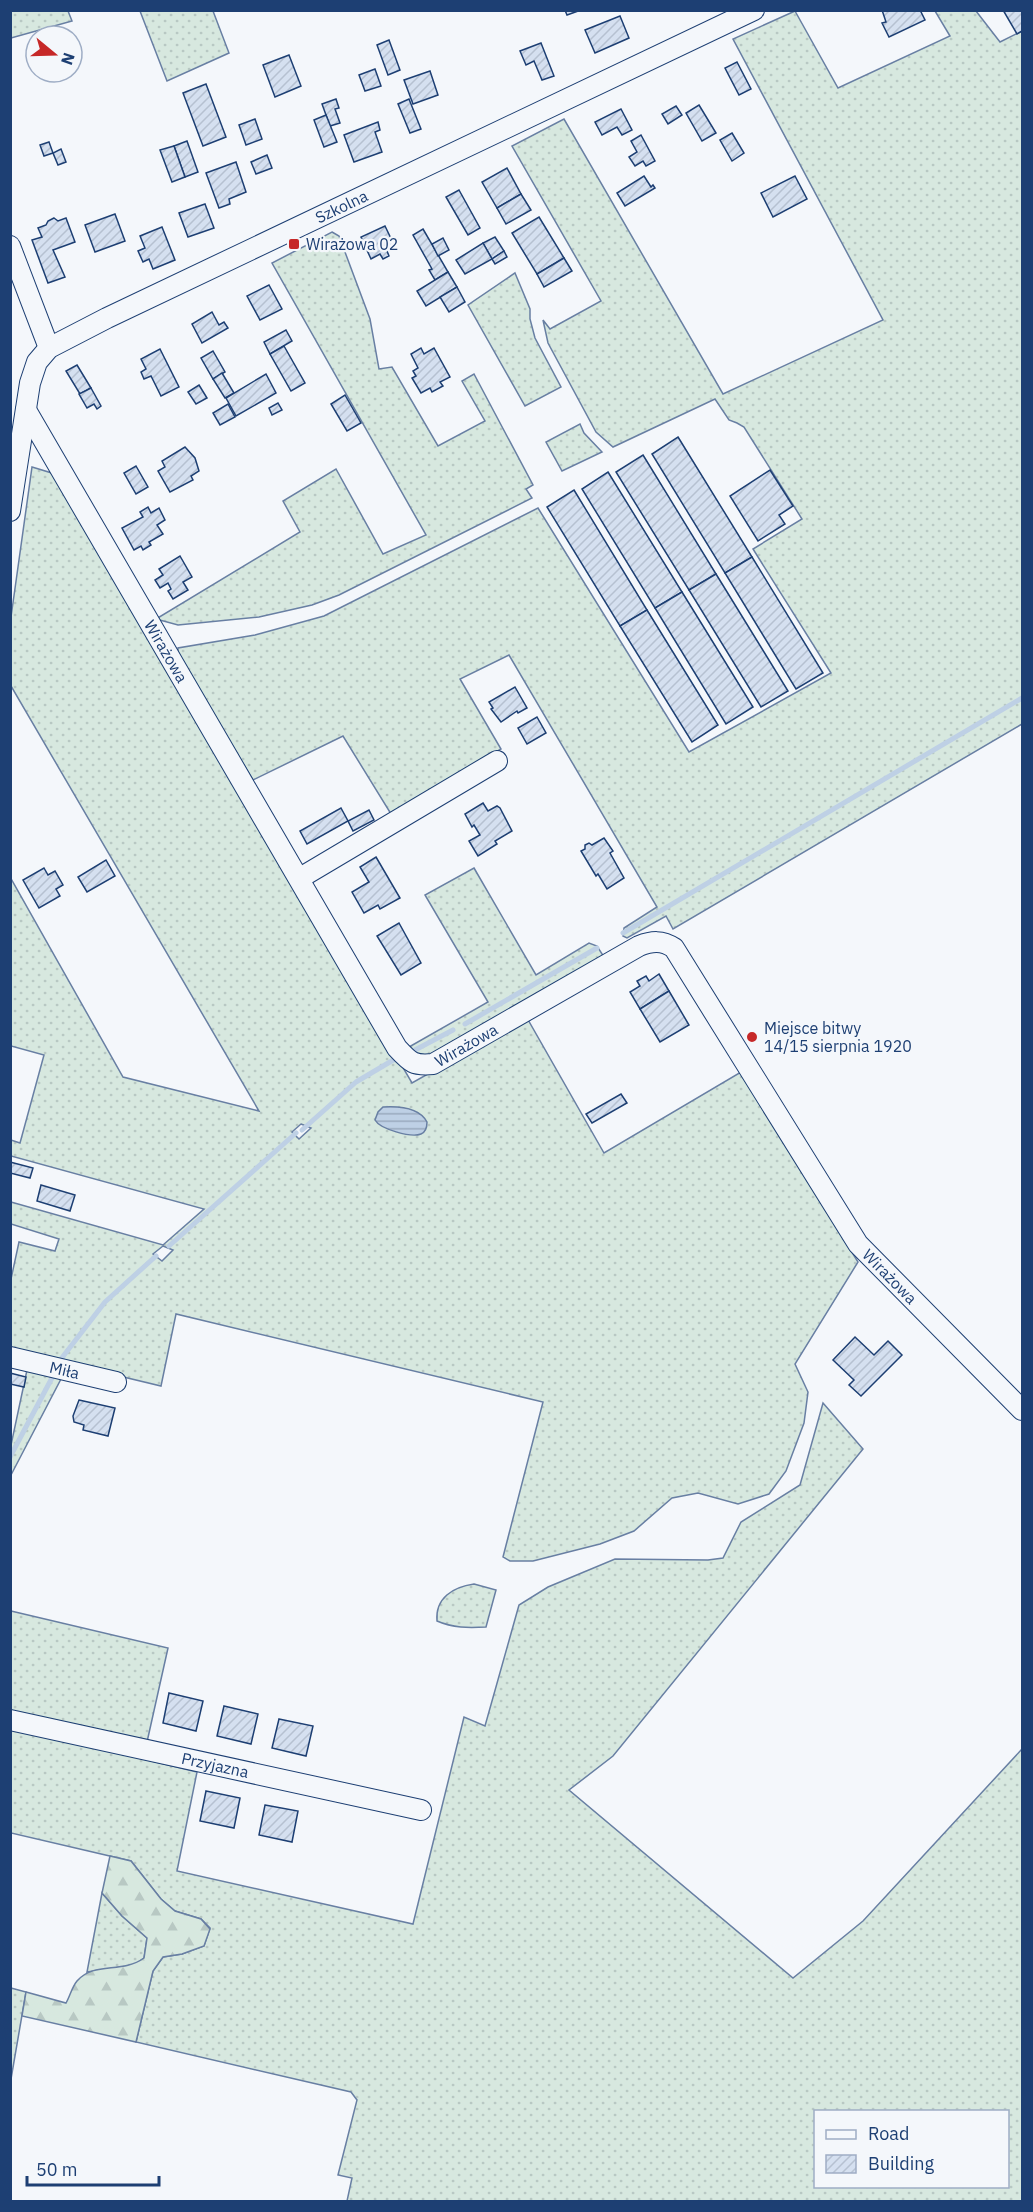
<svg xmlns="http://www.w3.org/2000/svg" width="1033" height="2212" viewBox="0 0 1033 2212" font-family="'IBM Plex Sans',sans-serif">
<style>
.grass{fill:url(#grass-dots);stroke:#687fa3;stroke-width:1.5;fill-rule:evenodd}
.forest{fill:url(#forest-firs);stroke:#687fa3;stroke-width:1.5}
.water{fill:url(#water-rules);stroke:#687fa3;stroke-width:1.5}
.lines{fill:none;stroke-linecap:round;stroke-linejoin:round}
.stream{stroke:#bed0e5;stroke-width:5}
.building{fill:url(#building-hatch);stroke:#1d3f73;stroke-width:1.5}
.minor-casing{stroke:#1d3f73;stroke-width:22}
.minor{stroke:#f4f7fb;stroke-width:20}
.poi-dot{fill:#c62828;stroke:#f4f7fb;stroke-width:2}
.labels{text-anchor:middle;stroke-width:4.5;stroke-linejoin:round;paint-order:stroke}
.street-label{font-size:16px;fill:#1d3f73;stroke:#f4f7fb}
.poi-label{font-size:16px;fill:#1d3f73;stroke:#f4f7fb;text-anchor:start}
</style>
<defs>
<pattern id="grass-dots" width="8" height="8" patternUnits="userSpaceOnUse" patternTransform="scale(1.5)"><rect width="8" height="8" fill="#d7e8df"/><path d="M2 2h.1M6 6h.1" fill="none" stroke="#b8c8c3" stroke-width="1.8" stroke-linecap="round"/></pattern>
<pattern id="forest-firs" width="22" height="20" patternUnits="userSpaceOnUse" patternTransform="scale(1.5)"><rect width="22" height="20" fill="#d7e8df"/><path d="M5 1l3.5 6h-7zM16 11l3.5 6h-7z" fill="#b8c8c3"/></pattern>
<pattern id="water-rules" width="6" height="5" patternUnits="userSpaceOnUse" patternTransform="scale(1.5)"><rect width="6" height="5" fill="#bed0e5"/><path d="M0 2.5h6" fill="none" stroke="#9aaabe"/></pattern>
<pattern id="building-hatch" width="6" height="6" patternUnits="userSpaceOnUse" patternTransform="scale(1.5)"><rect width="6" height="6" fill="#d5e0f0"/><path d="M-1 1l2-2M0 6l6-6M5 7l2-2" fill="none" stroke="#b6c1d1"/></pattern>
</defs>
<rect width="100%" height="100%" fill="#f4f7fb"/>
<g class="grass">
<path d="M11,10L68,11L72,21L11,38Z"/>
<path d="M140,11H213L229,53L167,81Z"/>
<path d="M795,11L838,88L950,36L935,11H976L1000,42L1022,31V724L673,929L666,916L627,938L623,936L624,928L657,907L509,655L460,679L501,749L391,814L343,736L253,780L178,656V648L255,635L324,616L538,508L689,752L831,673L753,549L802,519L744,427L737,423L729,420L715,399L613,447L596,432L548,343L543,320L550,329L601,301L512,146L564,119L723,394L883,320L733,39Z"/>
<path d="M332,232L339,236L370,319L379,369L392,367L438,446L485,421L462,381L474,374L533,485L526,489L532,498L339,595L312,605L259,617L178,625L156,619L300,532L283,501L336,469L383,554L426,535L272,263Z"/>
<path d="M515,273L530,309V319L535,338L561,387L525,406L468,305Z"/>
<path d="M580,424L584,433L602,452L562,471L546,442Z"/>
<path d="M32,467L55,474L412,1083L527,1018L604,1153L741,1072L858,1262L795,1364L808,1392L804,1423L786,1471L769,1494L738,1504L698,1493L672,1498L634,1531L600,1544L533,1561H510L503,1557L543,1402L176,1314L161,1386L11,1350V1279L19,1242L55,1251L59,1239L11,1224V1202L163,1245L204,1209L11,1156V1140L20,1143L44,1055L11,1046L10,877L123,1077L259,1111L11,686V617ZM301,1124L311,1128L299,1139L292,1132ZM163,1246L173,1250L162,1261L153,1254Z"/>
<path d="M474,868L536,975L589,943L597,946L604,957L426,1057L419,1058L409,1047L488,1002L425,895Z"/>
<path d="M27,1370L62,1377L11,1475V1445Z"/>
<path d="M823,1403L863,1449L613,1756L569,1790L793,1978L863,1921L1022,1749V2201H347L352,2178L338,2175L357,2100L351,2092L136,2042L153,1971L163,1957L182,1954L204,1946L210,1928L201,1919L175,1911L161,1899L131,1861L11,1833V1727L197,1772L177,1871L413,1924L464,1717L485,1726L519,1605L548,1587L615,1559L708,1560L723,1558L741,1522L800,1485ZM816,2112H1008V2186H816Z"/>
<path d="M474,1584L496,1590L486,1627C468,1628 453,1628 437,1621C435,1598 453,1587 474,1584Z"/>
<path d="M11,1611L168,1648L147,1742L11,1711Z"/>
<path d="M102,1893L122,1916L147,1938L144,1958L134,1965L87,1972Z"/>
<path d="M11,1988L26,1992L11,2079Z"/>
</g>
<path class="forest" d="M110,1856L131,1861L161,1899L175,1911L201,1919L210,1929L204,1946L182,1954L163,1957L153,1971L136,2042L22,2016L26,1992L66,2003C70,1996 72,1987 77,1981C94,1961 122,1974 144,1958L147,1938L122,1916L102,1893Z"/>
<path class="water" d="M383,1107C399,1106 419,1107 427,1122C427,1127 426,1132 421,1134C411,1138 380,1129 375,1120L378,1112Z"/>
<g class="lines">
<g class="stream">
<path d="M623,933L1022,698"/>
<path d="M465,1024L597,948"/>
<path d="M413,1051L453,1030"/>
<path d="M302,1130L356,1082L395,1059"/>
<path d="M169,1246L296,1133"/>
<path d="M61,1359L105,1302L156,1256"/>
<path d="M10,1457L53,1376"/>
</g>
</g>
<g class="building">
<path d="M565,10H581L567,15Z"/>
<path d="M882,10H920L925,20L889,37L882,23L886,22Z"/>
<path d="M1003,10H1022V31L1017,34Z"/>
<path d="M620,16L629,38L595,53L585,30Z"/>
<path d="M389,40L400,70L388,75L377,45Z"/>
<path d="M541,43L554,76L542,80L534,61L526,65L520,51Z"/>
<path d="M289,55L301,86L275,97L263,65Z"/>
<path d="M737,62L751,89L739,95L725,68Z"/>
<path d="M375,69L381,86L365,91L359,75Z"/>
<path d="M430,71L438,95L413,104L404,80Z"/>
<path d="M206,84L226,137L203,146L183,93Z"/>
<path d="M336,99L339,108L335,109L340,123L330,126L322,104Z"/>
<path d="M409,99L421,129L410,133L398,104Z"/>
<path d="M699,105L716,133L702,141L686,113Z"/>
<path d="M676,106L682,115L668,124L662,114Z"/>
<path d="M621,109L632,130L622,135L617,127L602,135L595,122Z"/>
<path d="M326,115L337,142L324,147L314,120Z"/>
<path d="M255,119L262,139L246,145L239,125Z"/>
<path d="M378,122L380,130L375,132L382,152L354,162L344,135Z"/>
<path d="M732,133L744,153L732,161L720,140Z"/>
<path d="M641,135L655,161L646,166L643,161L635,166L629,157L637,152L631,141Z"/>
<path d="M187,141L198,172L185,177L174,146Z"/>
<path d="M49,142L53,153L44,156L40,145Z"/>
<path d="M174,146L185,177L172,182L160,150Z"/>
<path d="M61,149L66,162L58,165L53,153Z"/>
<path d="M267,155L272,168L256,174L251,162Z"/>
<path d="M236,162L246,192L229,199L230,204L219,208L206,173Z"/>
<path d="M507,168L521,194L497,208L482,182Z"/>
<path d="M644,176L651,187L653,185L655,188L625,206L617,193Z"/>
<path d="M795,176L807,199L773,217L761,193Z"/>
<path d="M459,190L480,228L468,235L446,197Z"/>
<path d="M521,194L531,210L506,224L497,208Z"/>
<path d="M205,204L214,228L188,237L179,213Z"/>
<path d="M115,214L125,241L95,252L85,225Z"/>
<path d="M539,217L564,258L537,274L512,233Z"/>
<path d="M54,218L58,221L66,218L75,242L53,250L65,277L48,283L32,240L42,237L38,228L46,225L48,221Z"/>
<path d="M385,226L395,247L387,251L389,256L383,259L380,254L371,259L361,237Z"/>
<path d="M162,227L175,260L153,269L149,259L143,262L138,251L145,248L140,236Z"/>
<path d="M423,229L448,272L435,280L429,270L432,269L413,235Z"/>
<path d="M495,237L504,251L492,259L483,243Z"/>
<path d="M443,238L449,250L438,256L432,244Z"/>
<path d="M483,243L492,259L465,274L456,260Z"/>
<path d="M504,251L507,257L495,264L492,259Z"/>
<path d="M564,258L572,271L544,287L537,274Z"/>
<path d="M448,272L457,287L426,306L417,291Z"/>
<path d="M269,285L282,309L260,320L247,296Z"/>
<path d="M457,287L465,302L449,312L440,297Z"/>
<path d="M212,312L219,325L224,322L228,328L202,343L192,324Z"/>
<path d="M286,330L292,341L270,354L264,342Z"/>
<path d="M284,346L305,383L291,391L270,354Z"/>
<path d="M421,348L424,354L434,348L450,377L440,382L443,386L432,392L430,388L421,393L412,378L416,376L413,371L418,368L411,354Z"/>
<path d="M160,349L179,387L161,396L151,376L144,379L141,372L146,369L141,359Z"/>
<path d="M213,351L225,372L213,379L201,358Z"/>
<path d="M77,365L91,388L80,394L66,371Z"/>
<path d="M222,373L234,393L225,398L213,379Z"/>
<path d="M266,374L276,393L236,416L226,398Z"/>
<path d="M199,385L207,398L196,404L188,392Z"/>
<path d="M91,388L101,406L97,409L94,404L87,408L79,394Z"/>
<path d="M345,395L361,423L347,431L331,404Z"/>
<path d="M278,403L282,410L272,415L269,408Z"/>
<path d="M228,404L235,417L220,425L213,413Z"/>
<path d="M678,437L752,557L725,573L652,454Z"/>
<path d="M185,447L195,458L199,471L191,476L193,480L170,492L158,471L165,467L162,461Z"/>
<path d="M643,455L716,574L689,590L616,472Z"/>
<path d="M136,466L148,487L136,494L124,473Z"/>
<path d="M770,470L793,506L779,515L785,524L758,541L730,496Z"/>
<path d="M608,472L682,592L655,608L582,489Z"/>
<path d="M574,490L647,610L620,626L547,507Z"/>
<path d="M148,507L151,513L159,508L165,520L157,525L163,534L149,542L151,545L143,550L141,546L134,550L122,528L143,517L140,512Z"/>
<path d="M180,556L192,577L183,582L188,590L173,599L168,591L171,589L168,583L160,588L155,580L163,575L159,569Z"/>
<path d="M752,557L823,673L796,689L725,573Z"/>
<path d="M716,574L788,691L761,707L689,590Z"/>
<path d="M682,592L753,707L726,724L655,608Z"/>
<path d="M647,610L718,725L692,742L620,626Z"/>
<path d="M515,687L527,708L518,713L517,711L501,722L491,709L493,708L489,702Z"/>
<path d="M537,717L546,733L527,744L518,728Z"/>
<path d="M483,803L488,811L497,806L500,808L512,831L495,841L497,844L478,856L469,841L480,835L474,825L472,827L465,814Z"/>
<path d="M341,808L348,821L307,844L300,831Z"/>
<path d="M369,810L374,820L353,831L348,821Z"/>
<path d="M604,838L613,851L610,853L624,878L607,889L598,874L596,876L581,851L585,849V845L589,843L592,845Z"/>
<path d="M376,857L400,898L380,909L378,905L364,913L352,892L369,882L360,867Z"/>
<path d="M106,860L115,876L87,892L78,877Z"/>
<path d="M44,868L48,875L55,871L63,885L56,889L60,896L39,908L23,880Z"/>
<path d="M399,923L421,963L401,975L377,936Z"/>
<path d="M659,974L669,991L640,1009L630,992L640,986L637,981L646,976L649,981Z"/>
<path d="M669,991L689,1025L660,1042L640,1009Z"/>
<path d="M621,1094L627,1103L592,1123L586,1114Z"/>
<path d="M10,1162L33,1168L30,1178L10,1173Z"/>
<path d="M41,1185L75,1195L70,1211L37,1201Z"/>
<path d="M855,1337L874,1355L888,1341L902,1355L861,1396L849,1385L854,1380L833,1360Z"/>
<path d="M10,1373L26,1377L24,1387L10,1384Z"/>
<path d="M79,1400L115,1408L108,1436L83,1430L84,1425L74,1422L73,1416Z"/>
<path d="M169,1693L203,1701L196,1731L163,1723Z"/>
<path d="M224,1706L258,1714L251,1744L217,1736Z"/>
<path d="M279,1719L313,1726L306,1756L272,1748Z"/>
<path d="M206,1791L240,1798L234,1828L200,1821Z"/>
<path d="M265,1805L298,1811L292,1842L259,1835Z"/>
</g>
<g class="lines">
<g class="minor-casing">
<g id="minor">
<path d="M10,246L49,348"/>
<path id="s1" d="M26,410L397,1048C410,1062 413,1066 433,1064L639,946C652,941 662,940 674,948L858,1244L1022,1410"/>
<path id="s2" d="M10,511L30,383L37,362L49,348L107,318L754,10"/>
<path d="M300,878L497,761"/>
<path id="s3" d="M10,1357L116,1382"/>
<path id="s4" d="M10,1720L421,1810"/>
</g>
</g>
<use href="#minor" class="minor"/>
</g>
<g class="poi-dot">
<rect x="288" y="238" width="12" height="12" rx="3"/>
<circle cx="752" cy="1037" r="6"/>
</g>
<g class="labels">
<g class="street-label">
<text dy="6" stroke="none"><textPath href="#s2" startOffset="495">Szkolna</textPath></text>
<text dy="6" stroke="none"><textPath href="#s1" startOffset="279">Wirażowa</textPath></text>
<text dy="6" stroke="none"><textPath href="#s1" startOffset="818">Wirażowa</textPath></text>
<text dy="6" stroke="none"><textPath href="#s1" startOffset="1448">Wirażowa</textPath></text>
<text dy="6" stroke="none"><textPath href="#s3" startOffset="56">Miła</textPath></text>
<text dy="6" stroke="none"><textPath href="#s4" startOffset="210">Przyjazna</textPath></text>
</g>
<g class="poi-label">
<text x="306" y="250">Wirażowa 02</text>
<text x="764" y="1034">Miejsce bitwy<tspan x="764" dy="18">14/15 sierpnia 1920</tspan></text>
</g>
</g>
<rect width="1033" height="2212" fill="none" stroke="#1d3f73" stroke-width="24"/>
<rect x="814" y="2110" width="195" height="78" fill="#f4f7fb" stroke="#9eadc5" stroke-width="1.5"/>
<rect x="826" y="2130" width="30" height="9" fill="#f4f7fb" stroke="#9eadc5" stroke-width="1.5"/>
<text x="868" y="2140" font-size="18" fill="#1d3f73">Road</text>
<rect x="826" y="2155" width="30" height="18" fill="url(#building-hatch)" stroke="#9eadc5" stroke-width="1.5"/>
<text x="868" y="2170" font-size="18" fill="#1d3f73">Building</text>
<g transform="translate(54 54) rotate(109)"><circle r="28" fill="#f4f7fb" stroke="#9eadc5" stroke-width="1.5"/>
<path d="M0-4.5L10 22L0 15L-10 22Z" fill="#c62828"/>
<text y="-9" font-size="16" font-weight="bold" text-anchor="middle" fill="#1d3f73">N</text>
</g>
<path d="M27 2176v9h132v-9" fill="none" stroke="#1d3f73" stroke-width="3"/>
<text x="36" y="2176" font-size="18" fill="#1d3f73" stroke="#f4f7fb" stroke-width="4.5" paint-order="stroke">50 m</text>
</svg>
